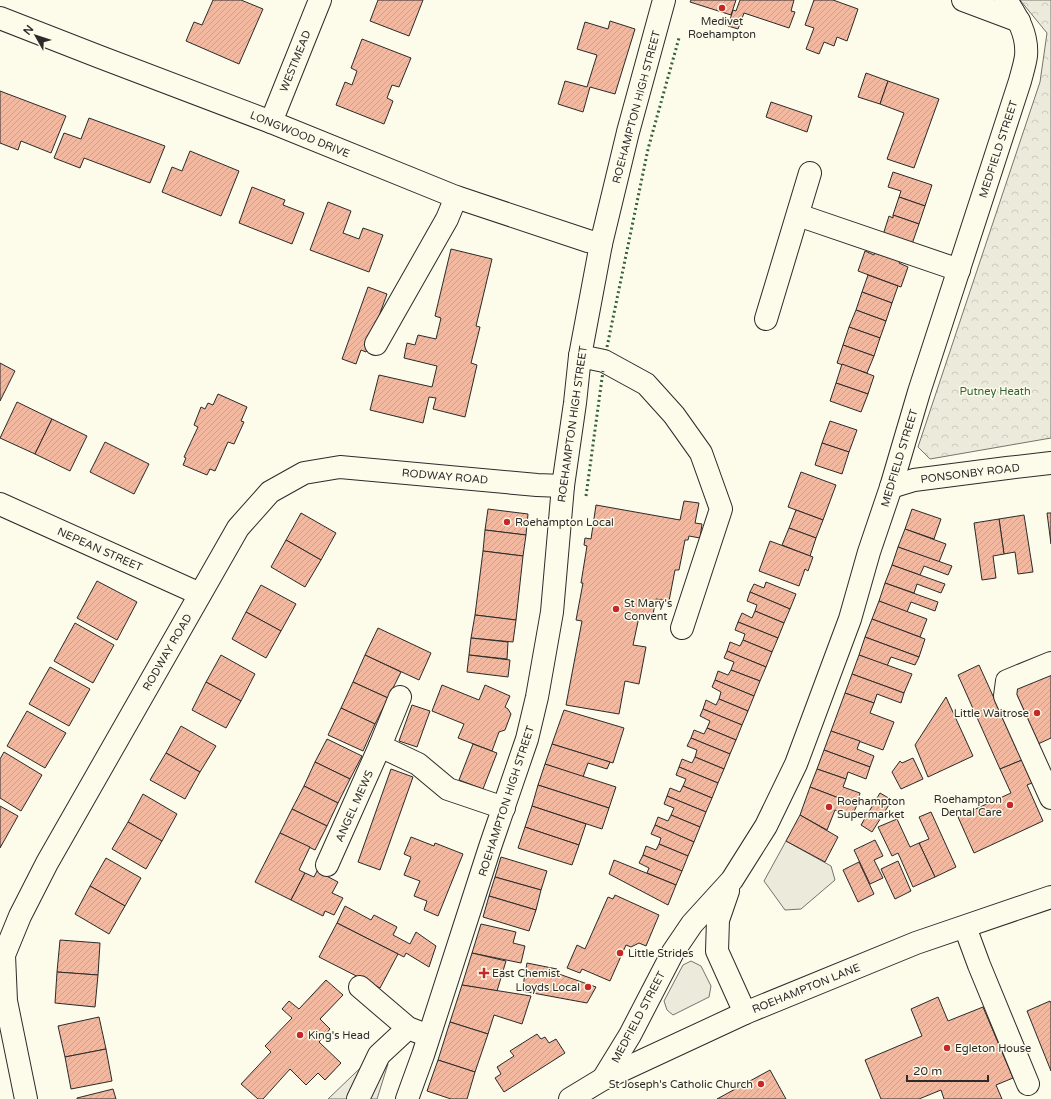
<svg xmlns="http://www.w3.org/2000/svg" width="1051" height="1099" viewBox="0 0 1051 1099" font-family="'Varela Round',sans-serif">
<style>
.park{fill:url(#park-crowns);stroke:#74746e}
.parking{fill:#eceadb;stroke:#74746e}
.building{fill:url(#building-hatch);stroke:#2b2b2b}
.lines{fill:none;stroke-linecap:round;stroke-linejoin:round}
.minor-casing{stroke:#2b2b2b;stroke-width:24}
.highway-casing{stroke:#2b2b2b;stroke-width:24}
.minor{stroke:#fdfbea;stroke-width:22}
.highway{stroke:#fdfbea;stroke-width:22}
.hedge{stroke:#34623c;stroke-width:3;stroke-dasharray:2 3;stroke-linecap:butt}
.poi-dot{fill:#c62828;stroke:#fdfbea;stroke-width:1.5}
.labels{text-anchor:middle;stroke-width:3;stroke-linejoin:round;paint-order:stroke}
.poi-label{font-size:11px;fill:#2b2b2b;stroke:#fdfbea;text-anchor:start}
.street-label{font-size:11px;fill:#2b2b2b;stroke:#fdfbea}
.park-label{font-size:11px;fill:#34623c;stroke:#fdfbea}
</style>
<defs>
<pattern id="park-crowns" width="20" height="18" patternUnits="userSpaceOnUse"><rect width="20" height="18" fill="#ecebdb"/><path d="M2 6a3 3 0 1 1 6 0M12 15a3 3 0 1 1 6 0" fill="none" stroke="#cbcabc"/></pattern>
<pattern id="building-hatch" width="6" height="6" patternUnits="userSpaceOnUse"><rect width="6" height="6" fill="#f2b8a0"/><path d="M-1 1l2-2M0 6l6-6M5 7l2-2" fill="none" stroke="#d09e8a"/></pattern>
</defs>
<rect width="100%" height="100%" fill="#fdfbea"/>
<path class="park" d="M1020,0H1051V438L930,459L918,447L1040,82L1047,33Z"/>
<g class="parking">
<path d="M786,841L831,866L835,880L801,909L785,910L764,881Z"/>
<path d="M691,961L701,966L711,986L709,997L673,1015L667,1010L664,1001L683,965Z"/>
<path d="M377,1052L388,1064L377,1099H328Z"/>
</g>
<g class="building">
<path d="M213,0H241L263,9L239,64L186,41L194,22L202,25Z"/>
<path d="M378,0H423L409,36L370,21Z"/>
<path d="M691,0H736L731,15L690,2Z"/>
<path d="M740,0H794L791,11L795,12L789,28L744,13L738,29L728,26L733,10L736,11Z"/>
<path d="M814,0H833L858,9L847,41L837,37L834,46L824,42L819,54L806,49L814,28L805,25Z"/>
<path d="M610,21L635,29L615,94L590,87L583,112L558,104L565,81L587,87L597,55L577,49L585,22L608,29Z"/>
<path d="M362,39L411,58L399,87L392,85L387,98L393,101L384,124L336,105L345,82L352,85L357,71L351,68Z"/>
<path d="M866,73L888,81L880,104L858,97Z"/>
<path d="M888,81L939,99L914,168L887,159L904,113L880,104Z"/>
<path d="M0,91L66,116L51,153L21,141L18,150L0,143Z"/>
<path d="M771,102L812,116L807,132L766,117Z"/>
<path d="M89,118L165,146L150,183L84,158L80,168L54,158L64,133L81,139Z"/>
<path d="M190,151L239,171L221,216L162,192L172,167L182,171Z"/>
<path d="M893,172L932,185L925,206L899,197L901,191L888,187Z"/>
<path d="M252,187L285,200L283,205L304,213L292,244L239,223Z"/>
<path d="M899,197L925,206L919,224L893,215Z"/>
<path d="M328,202L351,211L343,233L359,239L363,228L383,235L369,272L310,250Z"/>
<path d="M893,215L919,224L911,247L882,238L889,216L893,218Z"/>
<path d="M877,246L902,255L899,263L908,267L901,287L858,271L865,251L874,255Z"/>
<path d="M451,249L492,259L476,326L480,327L471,363L477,365L465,417L433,409L436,398L429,397L423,423L370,410L379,375L432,387L437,366L404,358L407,343L415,345L418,335L436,339L441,318L435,316Z"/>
<path d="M868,275L898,286L892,303L862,292Z"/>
<path d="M368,287L387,294L366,352L361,350L356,364L342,359Z"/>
<path d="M862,292L892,303L886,321L856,310Z"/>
<path d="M856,310L886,321L880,338L849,327Z"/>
<path d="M849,327L880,338L874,356L843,345Z"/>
<path d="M843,345L874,356L867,373L837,363Z"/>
<path d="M0,363L15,371L0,401Z"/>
<path d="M842,364L874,376L868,394L836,383Z"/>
<path d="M836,383L868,394L861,412L830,401Z"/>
<path d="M218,394L247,407L241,421L244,422L234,444L228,442L215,471L210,469L207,475L183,465L186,458L184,457L198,427L194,425L201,407L205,409L208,403L213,405Z"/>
<path d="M17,402L52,419L35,454L0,438Z"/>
<path d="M52,419L87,436L70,471L35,454Z"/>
<path d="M830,421L857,430L849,452L822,443Z"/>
<path d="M105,442L149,464L134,494L90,472Z"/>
<path d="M822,443L849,452L842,474L815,465Z"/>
<path d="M801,472L836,485L823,520L788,507Z"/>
<path d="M684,501L699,503L695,523L702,524L700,538L689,536L688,540H685L679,570H675L669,601L656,599L652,619L639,617L633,645L646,647L639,684L625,681L619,714L566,705L582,621L576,620L583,583H581L587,546L584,545L585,538L591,539L596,505L680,520Z"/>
<path d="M488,509L528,514L526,535L485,530Z"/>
<path d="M912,509L941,519L934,539L905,529Z"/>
<path d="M796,510L823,520L816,538L789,528Z"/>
<path d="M301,513L336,533L321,560L286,540Z"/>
<path d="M1047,513H1051V544Z"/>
<path d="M1024,515L1033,572L1018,574L1015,552L1004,554L999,519Z"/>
<path d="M999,519L1004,554L993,556L996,578L982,580L974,523Z"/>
<path d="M789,528L816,538L810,556L782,545Z"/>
<path d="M905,529L946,544L939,562L898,547Z"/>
<path d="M485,530L526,535L523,556L483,551Z"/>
<path d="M286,540L321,560L305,587L271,567Z"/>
<path d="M770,541L813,557L808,571L805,569L799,586L759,571Z"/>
<path d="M898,547L952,566L948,575L924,566L920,575L892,565Z"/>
<path d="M483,551L523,556L516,620L475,615Z"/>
<path d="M892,565L945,584L941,593L917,584L914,593L885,583Z"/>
<path d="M97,581L137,602L117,640L77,618Z"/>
<path d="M766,582L796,594L790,609L750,592L754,584L764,588Z"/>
<path d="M885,583L938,602L935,611L911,602L907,612L879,601Z"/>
<path d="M261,585L296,604L281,631L246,612Z"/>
<path d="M750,592L790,609L784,623L755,611L757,605L747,601Z"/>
<path d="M879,601L927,619L920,637L872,619Z"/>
<path d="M755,611L784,623L778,638L738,622L742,613L752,618Z"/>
<path d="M246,612L281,631L266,658L232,639Z"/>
<path d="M475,615L516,620L513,642L471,638Z"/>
<path d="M872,619L925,639L919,657L865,637Z"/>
<path d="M738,622L778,638L772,652L743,640L745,634L735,630Z"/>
<path d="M75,623L114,645L93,683L54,661Z"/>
<path d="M378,628L431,653L419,680L365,655Z"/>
<path d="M865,637L919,657L915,665L891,657L887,666L859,655Z"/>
<path d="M471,638L508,642L507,659L469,655Z"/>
<path d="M743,640L772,652L766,667L727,651L730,642L740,646Z"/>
<path d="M727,651L766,667L760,681L731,670L734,662L724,658Z"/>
<path d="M221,655L255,674L241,701L206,682Z"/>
<path d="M365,655L401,672L388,698L353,682Z"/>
<path d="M469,655L510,660L508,677L467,672Z"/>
<path d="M859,655L912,674L904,693L852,674Z"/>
<path d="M979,665L1022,760L1000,769L958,675Z"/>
<path d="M50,667L90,689L69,726L29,704Z"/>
<path d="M731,670L760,681L754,696L715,680L718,671L728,675Z"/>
<path d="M1051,670V738L1038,744L1012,688Z"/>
<path d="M852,674L904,693L901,703L877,694L874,703L845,693Z"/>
<path d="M715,680L754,696L748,711L719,699L721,692L712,687Z"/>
<path d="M206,682L241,701L226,728L192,710Z"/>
<path d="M353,682L388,698L375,724L341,708Z"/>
<path d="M442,685L479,700L485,685L510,696L505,707L508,709L511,714L505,730L499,732L492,751L458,738L464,724L432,711Z"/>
<path d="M845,693L874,703L870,713L894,722L883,750L831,731Z"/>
<path d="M946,697L973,756L928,777L915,745Z"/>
<path d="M719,699L748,711L742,725L703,709L706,700L716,705Z"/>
<path d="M412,705L430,711L417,747L399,741Z"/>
<path d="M341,708L375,724L363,751L328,735Z"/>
<path d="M703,709L742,725L736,740L707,728L710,721L700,716Z"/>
<path d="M564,710L624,728L613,763L552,744Z"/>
<path d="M27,711L66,733L45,768L7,746Z"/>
<path d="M181,726L216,746L200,772L166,753Z"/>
<path d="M707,728L736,740L730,754L691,738L694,730L704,734Z"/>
<path d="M831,731L860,741L857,749L874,756L870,767L824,750Z"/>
<path d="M691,738L730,754L724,769L695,757L697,750L687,746Z"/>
<path d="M327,739L362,756L350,779L315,762Z"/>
<path d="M473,744L497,753L483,789L459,780Z"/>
<path d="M552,744L610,762L607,769L588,763L583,777L545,764Z"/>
<path d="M824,750L870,767L866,779L848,772L846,779L817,769Z"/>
<path d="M4,752L42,775L21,811L0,798V759Z"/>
<path d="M166,753L200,772L185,799L150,780Z"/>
<path d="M695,757L724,769L718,783L679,767L682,759L692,763Z"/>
<path d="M913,758L923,779L901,789L892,772L900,761L902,763Z"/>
<path d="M1022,760L1032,783L1027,785L1043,821L974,853L958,817L1011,793L1000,769Z"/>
<path d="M315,762L350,779L338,803L304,786Z"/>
<path d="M545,764L616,787L609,808L538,785Z"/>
<path d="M679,767L718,783L712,798L683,786L686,779L676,775Z"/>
<path d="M391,769L413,777L380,870L358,862Z"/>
<path d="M817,769L846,779L843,787L860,793L857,805L810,787Z"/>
<path d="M538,785L609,808L602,829L532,806Z"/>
<path d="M304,786L338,803L327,826L292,809Z"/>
<path d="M683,786L712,798L706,812L667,796L670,788L680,792Z"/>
<path d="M810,787L857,805L852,816L835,810L827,830L800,815Z"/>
<path d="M880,793L892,800L872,832L861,825Z"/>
<path d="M143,794L177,814L162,841L128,822Z"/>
<path d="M667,796L706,812L700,827L671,815L674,808L664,804Z"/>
<path d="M0,806L18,816L0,848Z"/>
<path d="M532,806L586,824L579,845L525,827Z"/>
<path d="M292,809L327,826L315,850L280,833Z"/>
<path d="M931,812L956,867L935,877L919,843L929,839L919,817Z"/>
<path d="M671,815L700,827L694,842L655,825L658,817L668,821Z"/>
<path d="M800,815L838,837L825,862L786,841Z"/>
<path d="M897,819L910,847L919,843L935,877L913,887L898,853L892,856L878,827Z"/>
<path d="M128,822L162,841L146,869L112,849Z"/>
<path d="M655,825L694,842L688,856L659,844L661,838L651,834Z"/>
<path d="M525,827L579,845L572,865L518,848Z"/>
<path d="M280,833L310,847L299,870L305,873L291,900L255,882Z"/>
<path d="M411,837L434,846L435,843L463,854L438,916L424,910L427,901L414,896L420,881L404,875L411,857L404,854Z"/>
<path d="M875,840L883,856L874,860L883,878L870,884L854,850Z"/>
<path d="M659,844L688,856L682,871L643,855L646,846L656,850Z"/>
<path d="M643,855L682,871L676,885L647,873L649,868L639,863Z"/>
<path d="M501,857L547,871L541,890L495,877Z"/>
<path d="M106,858L141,878L125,906L90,886Z"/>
<path d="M614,860L676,885L668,905L609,874Z"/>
<path d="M898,861L911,891L895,899L881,869Z"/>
<path d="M859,862L874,894L858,902L843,870Z"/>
<path d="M317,871L338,882L332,893L343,898L334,915L325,911L323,916L291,900L305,873L314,877Z"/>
<path d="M495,877L541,890L536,910L489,896Z"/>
<path d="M90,886L125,906L109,934L75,914Z"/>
<path d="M615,895L659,915L646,946L639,943L631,947L626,945L610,981L582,969L580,973L567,968L577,945L585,949L608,897L613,899Z"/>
<path d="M489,896L536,910L529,931L483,917Z"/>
<path d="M345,906L371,920L374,915L397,927L393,935L410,944L416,932L436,946L429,967L406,953L404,957L337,923Z"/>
<path d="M337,923L398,954L380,988L319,957Z"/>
<path d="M481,924L516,932L513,943L525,946L521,963L472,953Z"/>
<path d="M60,940L100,943L98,975L57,972Z"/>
<path d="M472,953L506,961L497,991L462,985Z"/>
<path d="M527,963L557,969L556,973L596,987L587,1003L522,991Z"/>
<path d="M57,972L98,975L95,1007L55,1003Z"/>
<path d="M326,980L343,995L320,1019L330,1029L319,1042L341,1063L325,1080L318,1073L306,1085L290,1069L263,1099H258L241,1084L271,1052L265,1046L292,1018L282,1009L289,1001L299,1009Z"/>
<path d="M462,985L531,996L522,1024L494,1015L488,1034L450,1022Z"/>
<path d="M938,997L948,1021L983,1007L1013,1078L996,1085L1002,1099H944L941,1090L919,1099H881L865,1060L922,1036L911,1009Z"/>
<path d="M1050,1001L1051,1003V1071L1027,1011Z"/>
<path d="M99,1017L106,1049L65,1057L58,1026Z"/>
<path d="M450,1022L488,1034L475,1072L438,1060Z"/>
<path d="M537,1034L541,1039L545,1037L549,1043L556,1039L565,1053L504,1092L495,1078L501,1074L497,1067L514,1056L510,1051Z"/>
<path d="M106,1049L112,1081L71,1089L65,1057Z"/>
<path d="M438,1060L475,1072L467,1099H451L427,1091Z"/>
<path d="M770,1070L786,1099H717Z"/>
<path d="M113,1089L116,1099H77V1098Z"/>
</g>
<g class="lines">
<g class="minor-casing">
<g id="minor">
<path d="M963,0L1019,21"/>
<path d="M0,18L100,57L271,122L456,197L588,241L601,244"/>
<path d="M271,122L320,0"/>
<path d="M798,215L959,270"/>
<path d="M766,319L810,173"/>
<path d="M376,344L447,219L456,197"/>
<path d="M580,356L604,361L646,384L674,415L701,453L721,509L682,628"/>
<path d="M891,487L914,480L1007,468L1051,463"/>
<path d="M0,504L200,594"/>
<path d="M1051,663L1007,681L1005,696L1051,798"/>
<path d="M380,746L418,764L448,789L504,808"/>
<path d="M327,865L380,746L400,697"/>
<path d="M728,891L718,920L717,951L745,1013"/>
<path d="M965,927L979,965L1028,1084"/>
<path d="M360,987L408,1028L421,1033"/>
<path d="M603,1079L630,1035L673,952L692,924L732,880L766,826L796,764L850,619L869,552L891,487L919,392L1020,81C1022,73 1025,64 1026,56C1028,34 1017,17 1006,0"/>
<path d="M26,1099L6,1001L4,955L20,916L47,863L238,528L270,492L304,473L340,467L537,485L563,486"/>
<path d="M358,1099L379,1055L408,1028"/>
<path d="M407,1099L423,1055L490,847L527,739L537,697L552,612L563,486L575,403L580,356L601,244L628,132L664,0"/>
</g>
</g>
<g class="highway-casing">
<path id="highway" d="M570,1099L603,1079L745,1013L916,943L1051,897"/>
</g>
<use href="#minor" class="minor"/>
<use href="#highway" class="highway"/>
<g class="hedge">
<path d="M607,347L648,149L679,38"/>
<path d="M586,496L603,371"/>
</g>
</g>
<g class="poi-dot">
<circle cx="722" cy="8" r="4"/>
<circle cx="507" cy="522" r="4"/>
<circle cx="616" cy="609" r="4"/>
<circle cx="1037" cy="713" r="4"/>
<circle cx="1010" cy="805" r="4"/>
<circle cx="829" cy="807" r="4"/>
<circle cx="620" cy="953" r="4"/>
<path d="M482 967h4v4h4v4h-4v4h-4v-4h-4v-4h4z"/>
<circle cx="588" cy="987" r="4"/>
<circle cx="300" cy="1035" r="4"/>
<circle cx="947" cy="1048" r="4"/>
<circle cx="761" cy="1084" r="4"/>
</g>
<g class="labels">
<g class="poi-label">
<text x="722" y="25" text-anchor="middle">Medivet<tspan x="722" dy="13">Roehampton</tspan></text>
<text x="515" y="526">Roehampton Local</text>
<text x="624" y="607">St Mary's<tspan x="624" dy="13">Convent</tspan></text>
<text x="1029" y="717" text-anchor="end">Little Waitrose</text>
<text x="1002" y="803" text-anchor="end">Roehampton<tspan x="1002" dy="13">Dental Care</tspan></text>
<text x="837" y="805">Roehampton<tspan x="837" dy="13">Supermarket</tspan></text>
<text x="628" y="957">Little Strides</text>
<text x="492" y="977">East Chemist</text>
<text x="580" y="991" text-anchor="end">Lloyds Local</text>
<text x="308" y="1039">King's Head</text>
<text x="955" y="1052">Egleton House</text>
<text x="753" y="1088" text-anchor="end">St Joseph's Catholic Church</text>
</g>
<g class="street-label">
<text transform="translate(295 61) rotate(-68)" y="4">WESTMEAD</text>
<text transform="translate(636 107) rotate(-75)" y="4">ROEHAMPTON HIGH STREET</text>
<text transform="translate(300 134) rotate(22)" y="4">LONGWOOD DRIVE</text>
<text transform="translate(998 149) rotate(-72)" y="4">MEDFIELD STREET</text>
<text transform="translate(572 424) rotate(-82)" y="4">ROEHAMPTON HIGH STREET</text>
<text transform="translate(899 458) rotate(-73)" y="4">MEDFIELD STREET</text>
<text transform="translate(970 473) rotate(-7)" y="4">PONSONBY ROAD</text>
<text transform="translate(445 476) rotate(5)" y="4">RODWAY ROAD</text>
<text transform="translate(100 549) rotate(24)" y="4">NEPEAN STREET</text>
<text transform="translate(167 652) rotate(-60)" y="4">RODWAY ROAD</text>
<text transform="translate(506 801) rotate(-72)" y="4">ROEHAMPTON HIGH STREET</text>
<text transform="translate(354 806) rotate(-66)" y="4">ANGEL MEWS</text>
<text transform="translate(806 988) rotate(-22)" y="4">ROEHAMPTON LANE</text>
<text transform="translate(638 1017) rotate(-62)" y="4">MEDFIELD STREET</text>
</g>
<g class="park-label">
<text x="995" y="395">Putney Heath</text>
</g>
</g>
<g transform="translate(36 36) rotate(309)" stroke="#fdfbea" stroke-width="3" paint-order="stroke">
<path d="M0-3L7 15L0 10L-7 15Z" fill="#2b2b2b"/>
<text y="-6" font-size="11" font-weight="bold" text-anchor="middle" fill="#2b2b2b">N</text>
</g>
<path d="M907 1075v6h81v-6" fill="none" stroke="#2b2b2b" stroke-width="2"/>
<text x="913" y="1075" font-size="12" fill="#2b2b2b" stroke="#fdfbea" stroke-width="3" paint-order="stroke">20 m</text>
</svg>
